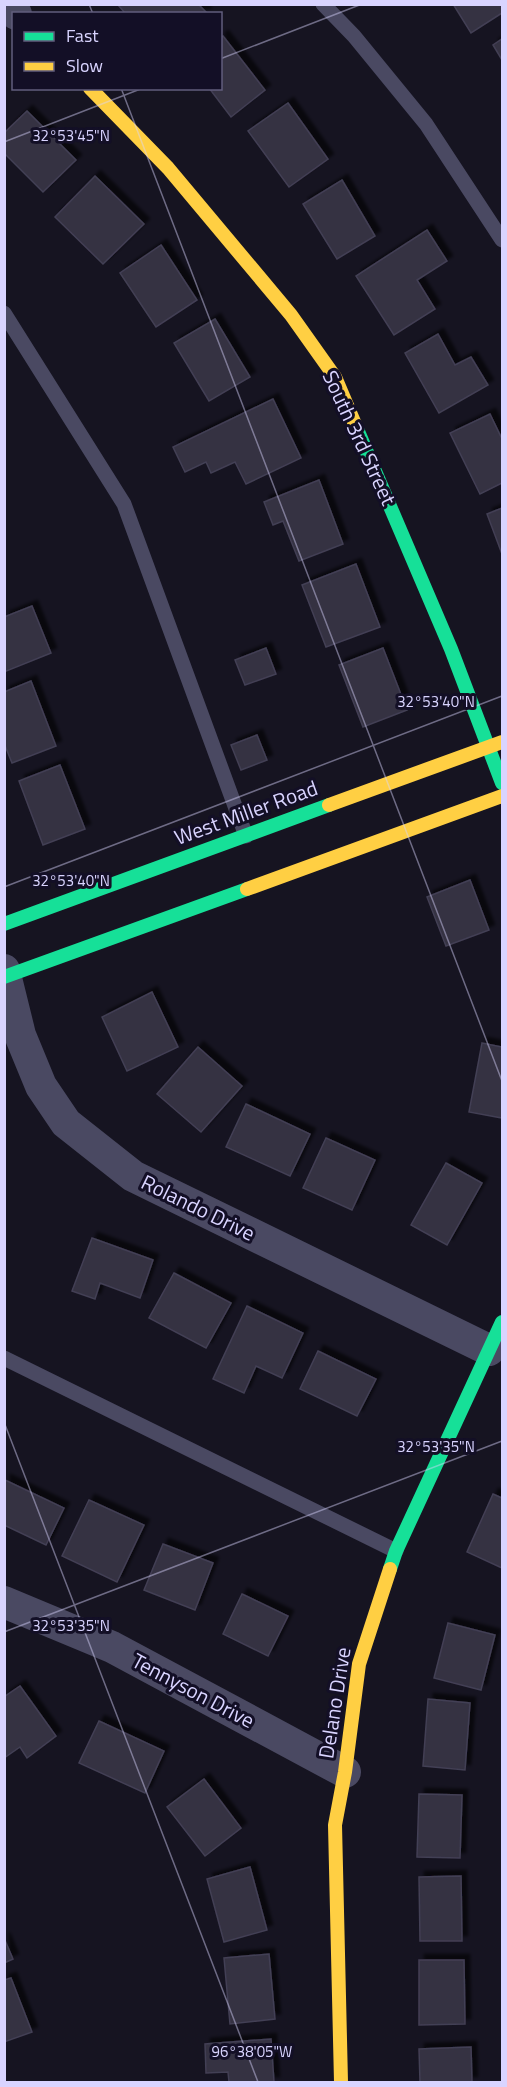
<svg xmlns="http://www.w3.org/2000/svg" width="507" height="2087" viewBox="0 0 507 2087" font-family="'Titillium Web',sans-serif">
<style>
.building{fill:#343243;stroke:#433f54;stroke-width:1.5;filter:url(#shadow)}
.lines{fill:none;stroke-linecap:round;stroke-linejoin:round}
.lane{stroke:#4a4962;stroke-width:15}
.street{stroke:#4a4962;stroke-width:32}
.fast{stroke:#16e098;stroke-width:14}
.slow{stroke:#ffcf43;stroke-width:14}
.ticks{fill:none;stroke:#d9d4ff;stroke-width:1.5;stroke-opacity:0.45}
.labels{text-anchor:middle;stroke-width:6;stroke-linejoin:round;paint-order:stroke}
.street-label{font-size:21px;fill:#d9d4ff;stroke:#130f26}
.ticks-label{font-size:15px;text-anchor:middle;fill:#d9d4ff;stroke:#130f26;stroke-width:6;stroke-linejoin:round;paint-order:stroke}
</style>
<defs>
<filter id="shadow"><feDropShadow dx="5.5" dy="-5.5" stdDeviation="1.5" flood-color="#0009"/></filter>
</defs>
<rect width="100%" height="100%" fill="#161421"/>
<g class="building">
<path d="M198,4L206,12L204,14H126L118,5Z"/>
<path d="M453,4H502V13L471,33Z"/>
<path d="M223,36L265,90L231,117L209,88H220V38Z"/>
<path d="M502,39V60L493,45Z"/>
<path d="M288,103L328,159L289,187L248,131Z"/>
<path d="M27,111L76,160L43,192L4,153V133Z"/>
<path d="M95,176L144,224L103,264L55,217Z"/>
<path d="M342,180L375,236L337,259L303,204Z"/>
<path d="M427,230L447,261L417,280L435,309L394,335L356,276Z"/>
<path d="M161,245L197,300L156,327L120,273Z"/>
<path d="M215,319L250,377L209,401L174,343Z"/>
<path d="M438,334L455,365L471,357L488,385L439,413L405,353Z"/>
<path d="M273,399L301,458L246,484L235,462L211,473L206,462L185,472L173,447Z"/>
<path d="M490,414L502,439V483L480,494L450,433Z"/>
<path d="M319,480L343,544L299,561L283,521L273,525L264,502Z"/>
<path d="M502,508V554L487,514Z"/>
<path d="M356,564L380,627L326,647L302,585Z"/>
<path d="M32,606L51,653L4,672V617Z"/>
<path d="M266,648L276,674L245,685L235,660Z"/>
<path d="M383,648L407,710L363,727L339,665Z"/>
<path d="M31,681L56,746L12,763L4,743V692Z"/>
<path d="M257,735L267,760L241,770L231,745Z"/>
<path d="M60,765L85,829L43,845L19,781Z"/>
<path d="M470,880L489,930L446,946L427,897Z"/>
<path d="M152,992L178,1047L127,1071L102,1017Z"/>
<path d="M482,1043L502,1047V1118L469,1112Z"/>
<path d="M198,1047L242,1086L201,1132L157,1094Z"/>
<path d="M246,1104L310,1134L290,1176L226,1147Z"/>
<path d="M326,1138L375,1160L352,1210L303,1188Z"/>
<path d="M446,1163L482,1183L447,1245L411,1225Z"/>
<path d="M92,1238L153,1260L140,1298L100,1283L95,1299L72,1291Z"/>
<path d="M174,1273L231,1303L206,1348L149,1318Z"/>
<path d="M247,1306L303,1333L282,1378L256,1366L244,1393L213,1379Z"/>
<path d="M318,1351L376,1379L357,1416L300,1389Z"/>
<path d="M5,1480L64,1508L46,1545L4,1525Z"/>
<path d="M493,1494L502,1498V1568L467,1552Z"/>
<path d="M89,1500L144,1525L117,1582L62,1556Z"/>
<path d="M163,1544L213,1563L195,1610L144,1590Z"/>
<path d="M242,1594L288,1616L268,1656L223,1634Z"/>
<path d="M448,1623L495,1635L481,1690L434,1678Z"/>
<path d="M20,1686L56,1736L27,1758L20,1747L4,1758V1697Z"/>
<path d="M428,1699L470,1703L465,1770L423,1766Z"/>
<path d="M99,1721L164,1751L145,1793L79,1763Z"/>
<path d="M204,1779L241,1828L205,1856L167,1807Z"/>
<path d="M419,1794L462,1795L460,1858L417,1857Z"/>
<path d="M250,1867L267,1930L224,1942L207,1879Z"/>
<path d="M461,1876L462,1941H420L419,1877Z"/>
<path d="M4,1938L13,1959L4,1963Z"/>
<path d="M269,1954L275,2019L230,2024L224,1958Z"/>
<path d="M419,1960H464L465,2024L419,2025Z"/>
<path d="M11,1978L32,2032L4,2042V1980Z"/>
<path d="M271,2039L274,2082H229L228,2072L206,2073L205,2044Z"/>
<path d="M471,2047L472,2082H420L419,2049Z"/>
</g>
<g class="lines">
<g class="lane">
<path d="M323,4L354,36L426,124L502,240"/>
<path d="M4,313L124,504L246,836"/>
<path d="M4,1358L396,1551"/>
</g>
<g class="street">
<path d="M5,4L16,14"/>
<path d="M4,970L20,1035L41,1086L66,1123L133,1176L489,1350"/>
<path d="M4,1602L112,1647L345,1772"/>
</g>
<g class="fast">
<path d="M357,429L451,649L502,783"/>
<path d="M4,924L329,805"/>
<path d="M4,977L247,889"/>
<path d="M390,1569L396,1551L502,1322"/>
</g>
<g class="slow">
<path d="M90,88L168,168L291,315L335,377L357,429"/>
<path d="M329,805L502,742"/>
<path d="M247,889L502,796"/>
<path d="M341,2082L335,1825L345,1772L359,1664L390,1569"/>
</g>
</g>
<path class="ticks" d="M89,4L93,14M220,59L362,4M121,88L502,1081M4,142L143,88M4,887L502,696M4,1422L258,2082M4,1632L502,1441"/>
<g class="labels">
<g class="street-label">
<text transform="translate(359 438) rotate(65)" y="7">South 3rd Street</text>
<text transform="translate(246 813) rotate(-20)" y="7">West Miller Road</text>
<text transform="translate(198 1208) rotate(26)" y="7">Rolando Drive</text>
<text transform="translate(193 1691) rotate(28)" y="7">Tennyson Drive</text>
<text transform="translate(335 1703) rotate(-81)" y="7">Delano Drive</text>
</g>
</g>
<g class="ticks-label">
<text x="71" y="141">32°53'45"N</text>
<text x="436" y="707">32°53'40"N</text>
<text x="71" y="886">32°53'40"N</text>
<text x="436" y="1452">32°53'35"N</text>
<text x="71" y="1631">32°53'35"N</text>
<text x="252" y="2057">96°38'05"W</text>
</g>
<rect width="507" height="2087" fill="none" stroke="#d9d4ff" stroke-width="12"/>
<rect x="12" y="12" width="210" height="78" fill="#130f26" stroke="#625e7d" stroke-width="1.5"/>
<rect x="24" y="32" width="30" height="9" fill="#16e098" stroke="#625e7d" stroke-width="1.5"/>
<text x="66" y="42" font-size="18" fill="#d9d4ff">Fast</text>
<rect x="24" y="62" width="30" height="9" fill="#ffcf43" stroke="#625e7d" stroke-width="1.5"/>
<text x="66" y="72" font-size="18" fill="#d9d4ff">Slow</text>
</svg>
